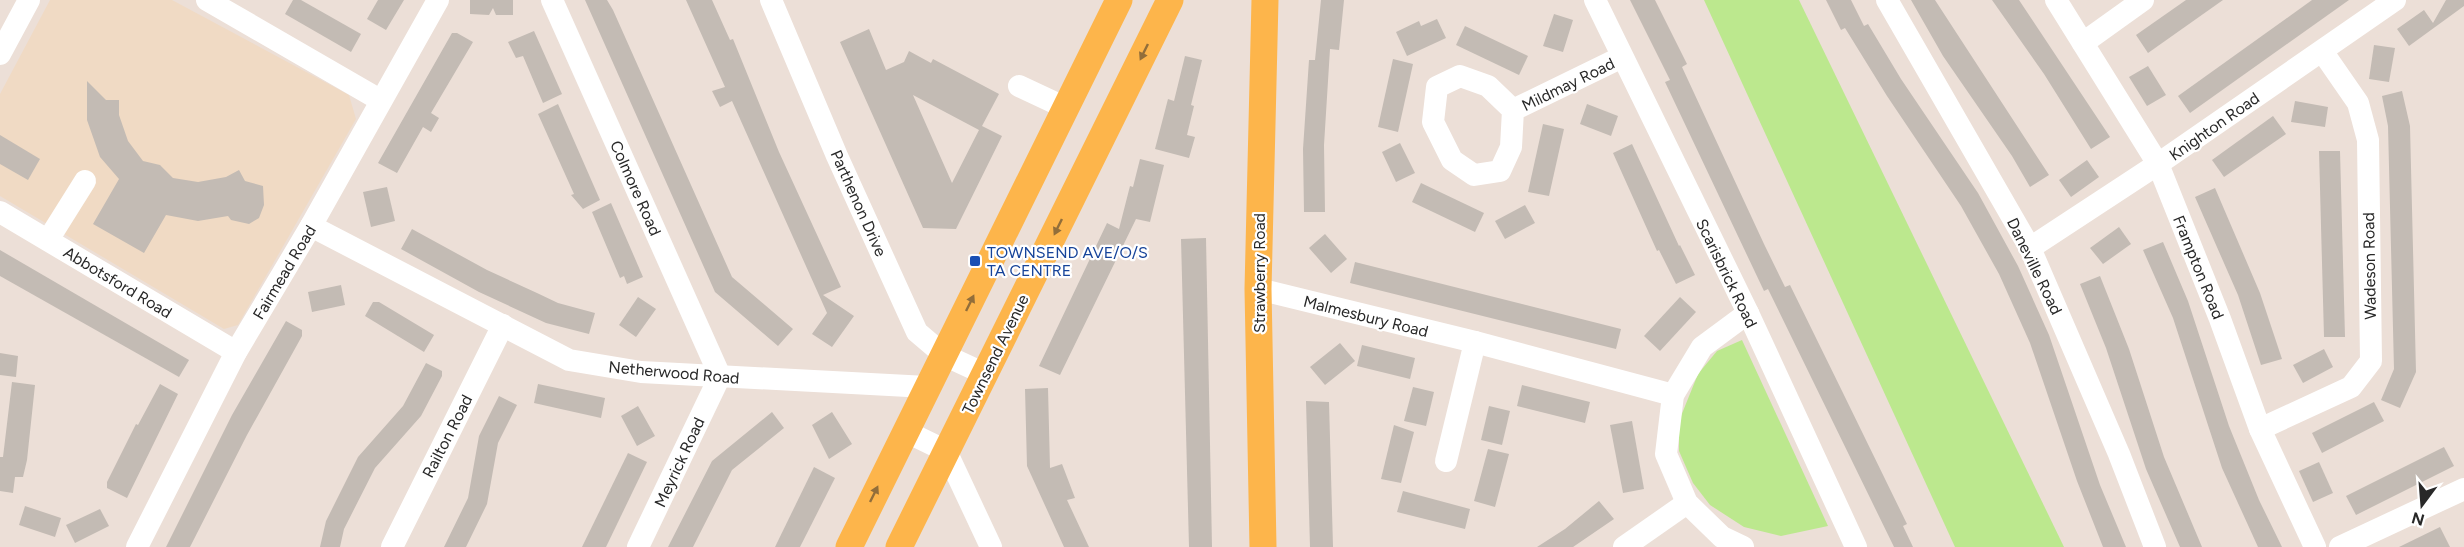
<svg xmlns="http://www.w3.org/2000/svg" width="2464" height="547" viewBox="0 0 2464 547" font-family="Figtree,sans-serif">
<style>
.education{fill:#f0dac4}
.green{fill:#bce88e}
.building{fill:#c3bbb4;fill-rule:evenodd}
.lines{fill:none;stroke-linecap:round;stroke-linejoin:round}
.minor{stroke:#fff;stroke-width:22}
.major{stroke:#fdb54b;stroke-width:27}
.oneway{fill:#926e3a}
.transit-dot{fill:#1a4fb4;stroke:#fff;stroke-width:2}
.labels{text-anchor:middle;stroke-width:4.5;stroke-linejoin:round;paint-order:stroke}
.street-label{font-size:16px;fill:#282828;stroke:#fff}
.transit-label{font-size:16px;fill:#164399;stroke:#fff;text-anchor:start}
</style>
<rect width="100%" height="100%" fill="#ecdfd7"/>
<path class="education" d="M50,0H172L349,95L356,119L238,325L224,329L0,196V94Z"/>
<g class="green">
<path d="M1704,0H1799L2064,547H1955Z"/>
<path d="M1742,340L1828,526L1781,536L1744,527L1710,505L1693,483L1679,451V421L1698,374L1717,351Z"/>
</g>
<g class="building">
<path d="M293,0H301L361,34L351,52L285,14Z"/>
<path d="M378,0H404L386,30L367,19Z"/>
<path d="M470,0H513V15H496L493,8L489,15L470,14Z"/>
<path d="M585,0H607L613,10L732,277L793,329L778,346L715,292Z"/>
<path d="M686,0H712L730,40L733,39L779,152L841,287L823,295L854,316L832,347L812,334L827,313L732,101L720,107L712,91L725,87Z"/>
<path d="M1321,0H1344L1339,50L1330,49L1324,145L1325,212H1304L1303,149L1309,60H1315Z"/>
<path d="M1630,0H1655L1687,64L1682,67L1764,244L1785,287L1790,285L1843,393L1907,524L1903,526L1913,547H1894L1768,289L1764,291L1665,82L1670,80Z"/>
<path d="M1826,0H1851L1864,26L1868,24L1901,79L1978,193L2018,266L2049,335L2100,485L2126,547H2103L2077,481L2030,343L1999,274L1961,206L1887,96L1845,28L1841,30Z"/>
<path d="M1911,0H1935L2049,175L2030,187L2012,156L1943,56Z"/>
<path d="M1992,0H2019L2110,137L2091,149L2044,74Z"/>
<path d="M2186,0H2223L2148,53L2136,35Z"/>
<path d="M2312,0H2349L2190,113L2178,96Z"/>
<path d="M2446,0H2464V6L2409,46L2397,29L2424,10L2433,23Z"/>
<path d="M1554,14L1573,20L1563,52L1543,46Z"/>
<path d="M1437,19L1446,38L1407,56L1396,32L1419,21L1421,26Z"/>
<path d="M1465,26L1528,56L1519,75L1456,45Z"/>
<path d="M869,29L886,70L904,62L909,51L931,63L933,59L999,94L982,126L1002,136L956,229L923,228L840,42ZM913,95L979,130L952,183Z"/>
<path d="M534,31L562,94L543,103L523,56L516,58L508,42Z"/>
<path d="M452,33H457L473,42L431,113L439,118L431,132L423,127L397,173L378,163Z"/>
<path d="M2374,45L2395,48L2389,82L2369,79Z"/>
<path d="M1185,56L1202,60L1191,105L1194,106L1187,135L1195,137L1189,158L1155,149L1168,99L1174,101Z"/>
<path d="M1393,59L1413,64L1398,132L1378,127Z"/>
<path d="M2148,66L2166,95L2147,106L2129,77Z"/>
<path d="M87,81L106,100H119V115L128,141L143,161L160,165L173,178L198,182L226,177L239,170L245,181L263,186L264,205L259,218L249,224L231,220L228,216L198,221L166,215L144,253L93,224L119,179L100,157L87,120Z"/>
<path d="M2402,91L2410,126L2416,372L2400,408L2381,400L2394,369L2388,126L2382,96Z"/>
<path d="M2295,101L2328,107L2325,127L2291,122Z"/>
<path d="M558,104L600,200L583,209L571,195L574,194L538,114Z"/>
<path d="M1587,104L1618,116L1611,136L1580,124Z"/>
<path d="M2273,116L2286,134L2224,177L2212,160Z"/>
<path d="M1543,124L1564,129L1549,196L1528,192Z"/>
<path d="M0,135L40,159L28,180L0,164Z"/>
<path d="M1400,143L1415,173L1396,182L1382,152Z"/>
<path d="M1632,144L1679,246L1680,245L1695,275L1676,284L1659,250L1657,251L1613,153Z"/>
<path d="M2319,151H2340L2345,337H2324Z"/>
<path d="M1140,159L1164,165L1150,222L1136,219L1060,375L1039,366L1107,223L1119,229L1130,186L1133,187Z"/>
<path d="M2087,160L2099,177L2071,197L2059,180Z"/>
<path d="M1421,183L1484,213L1475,232L1412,202Z"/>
<path d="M387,187L395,221L371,227L363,192Z"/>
<path d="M2215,188L2260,293L2282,359L2261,365L2238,295L2195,197Z"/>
<path d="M611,203L643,277L627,284L624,276L620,278L592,212Z"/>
<path d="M1525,205L1535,223L1505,239L1495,221Z"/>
<path d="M2119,227L2131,244L2103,264L2090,248Z"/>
<path d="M412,229L487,270L537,293L558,303L595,313L589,334L546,323L479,292L401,249Z"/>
<path d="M1325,234L1347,259L1331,273L1309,248Z"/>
<path d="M1206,238L1212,547H1189L1181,239Z"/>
<path d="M2163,242L2188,301L2229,426L2259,500L2282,547H2258L2222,468L2173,318L2143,250Z"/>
<path d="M0,250L189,360L179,377L0,276Z"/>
<path d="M1355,262L1621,329L1616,349L1350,283Z"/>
<path d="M2100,276L2129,349L2164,457L2202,547H2180L2146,469L2106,348L2080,284Z"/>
<path d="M341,285L345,305L312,312L308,292Z"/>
<path d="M638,297L656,309L636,337L619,325Z"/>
<path d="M1680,297L1696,312L1660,351L1644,336Z"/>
<path d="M373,302H379L434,335L424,352L365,316Z"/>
<path d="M286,321L302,330V336L247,435L190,547H166L232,415Z"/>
<path d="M1340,343L1355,361L1325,385L1310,367Z"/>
<path d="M1362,345L1415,358L1410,379L1357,366Z"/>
<path d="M2324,349L2333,367L2303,383L2293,365Z"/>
<path d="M0,353L18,356L16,377L0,375Z"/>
<path d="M426,363L442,371V376L421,416L375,468L344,529L340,547H320L326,521L358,457L403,406Z"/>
<path d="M12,382L35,385L27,460L23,477H15L13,493L0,491V457H3Z"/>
<path d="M160,384L178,394L127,498L107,488V482L136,424L138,425Z"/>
<path d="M538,384L605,398L601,418L534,403Z"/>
<path d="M1522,385L1590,402L1585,423L1517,406Z"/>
<path d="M1413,387L1434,392L1426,426L1404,421Z"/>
<path d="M1048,388L1050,468L1062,464L1075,498L1067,500L1089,547H1064L1027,466L1025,389Z"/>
<path d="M499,396L517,405L498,443L487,504L466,547H444L468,498L479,436Z"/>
<path d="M1306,401L1329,402L1333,547H1310Z"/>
<path d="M2374,402L2384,421L2322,453L2312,433Z"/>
<path d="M638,406L655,436L637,446L621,416Z"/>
<path d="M1489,406L1510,411L1502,445L1481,440Z"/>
<path d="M772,412L784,428L732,470L693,547H668L712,461Z"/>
<path d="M832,412L852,444L829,459L812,425Z"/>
<path d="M1632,421L1644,489L1623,493L1610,425Z"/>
<path d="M1394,425L1414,432L1401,483L1381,479Z"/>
<path d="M2444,447L2454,466L2356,515L2346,496Z"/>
<path d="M1488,449L1509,454L1495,507L1474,501Z"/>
<path d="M628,453L647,462L606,547H582Z"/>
<path d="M2319,462L2333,493L2313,502L2299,471Z"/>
<path d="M814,467L835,478L800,547H775Z"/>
<path d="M1403,491L1470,509L1465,529L1397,512Z"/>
<path d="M1599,501L1614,519L1573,547H1537L1565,529Z"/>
<path d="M25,506L61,518L55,537L19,525Z"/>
<path d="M100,509L109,526L75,543L66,525Z"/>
<path d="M2440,527L2450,547H2399Z"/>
</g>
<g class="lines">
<g class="minor">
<path d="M207,0L380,100"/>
<path d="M552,0L720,376L638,547"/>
<path d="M771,0L837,156L917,332L944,355L985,374"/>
<path d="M1595,0L1748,313L1856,547"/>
<path d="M1887,0L2030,248L2119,454L2155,547"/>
<path d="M2056,0L2158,164L2220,319L2260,429L2315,547"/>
<path d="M2083,43L2143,0"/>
<path d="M0,54L29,0"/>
<path d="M1019,86L1066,108"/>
<path d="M1513,110L1488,86L1460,76L1437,87L1433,122L1452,160L1474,175L1500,171L1511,147L1513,110L1622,57"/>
<path d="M0,212L236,352"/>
<path d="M311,226L569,360L641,372L927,387"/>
<path d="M48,240L85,181"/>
<path d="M2030,248L2158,164L2395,0"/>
<path d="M1258,289L1475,342L1673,395"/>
<path d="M2260,429L2351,387L2371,361L2368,140L2358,103L2322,51"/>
<path d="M905,431L946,451L991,547"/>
<path d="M1446,461L1475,342"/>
<path d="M137,547L236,352L311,226L438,0"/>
<path d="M392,547L503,325"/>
<path d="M1624,547L1687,503"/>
<path d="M1743,547L1722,537L1687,503L1666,454L1673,395L1702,347L1748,313"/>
<path d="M2340,547L2464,489"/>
</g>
<g class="major">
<path d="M849,547L1119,0"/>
<path d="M899,547L1170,0"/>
<path d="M1263,547L1258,289L1265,0"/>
</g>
</g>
<defs><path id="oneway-solid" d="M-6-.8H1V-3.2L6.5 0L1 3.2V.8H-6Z" transform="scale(1.5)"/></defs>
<g class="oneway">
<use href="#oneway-solid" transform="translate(1144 52) rotate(116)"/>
<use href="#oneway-solid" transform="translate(1058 227) rotate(116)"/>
<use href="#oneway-solid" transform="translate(970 303) rotate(-64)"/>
<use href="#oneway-solid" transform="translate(874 494) rotate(-64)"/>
</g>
<rect class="transit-dot" x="969" y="255" width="12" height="12" rx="3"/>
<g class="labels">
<g class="street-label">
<text transform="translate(1568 84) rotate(-26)" y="6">Mildmay Road</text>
<text transform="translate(2214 126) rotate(-35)" y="6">Knighton Road</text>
<text transform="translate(636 188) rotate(66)" y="6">Colmore Road</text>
<text transform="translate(859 203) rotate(66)" y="6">Parthenon Drive</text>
<text transform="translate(2035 266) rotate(64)" y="6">Daneville Road</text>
<text transform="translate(2369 266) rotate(-91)" y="6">Wadeson Road</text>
<text transform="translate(2199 267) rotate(68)" y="6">Frampton Road</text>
<text transform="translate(284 272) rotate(-59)" y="6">Fairmead Road</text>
<text transform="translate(1259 273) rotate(-90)" y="6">Strawberry Road</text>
<text transform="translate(1727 273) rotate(64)" y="6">Scarisbrick Road</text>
<text transform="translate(118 282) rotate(31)" y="6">Abbotsford Road</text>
<text transform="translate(1366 316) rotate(14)" y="6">Malmesbury Road</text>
<text transform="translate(995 354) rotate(-64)" y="6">Townsend Avenue</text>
<text transform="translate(674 372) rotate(5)" y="6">Netherwood Road</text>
<text transform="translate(447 436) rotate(-63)" y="6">Railton Road</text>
<text transform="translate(679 462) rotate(-65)" y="6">Meyrick Road</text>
</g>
<g class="transit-label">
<text x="987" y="258">TOWNSEND AVE/O/S<tspan x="987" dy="18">TA CENTRE</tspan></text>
</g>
</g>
<g transform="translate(2422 505) rotate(196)" stroke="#ffffff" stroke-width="4.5" paint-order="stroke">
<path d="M0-4.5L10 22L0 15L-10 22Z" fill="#282828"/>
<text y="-9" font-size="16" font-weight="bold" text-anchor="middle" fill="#282828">N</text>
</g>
</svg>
